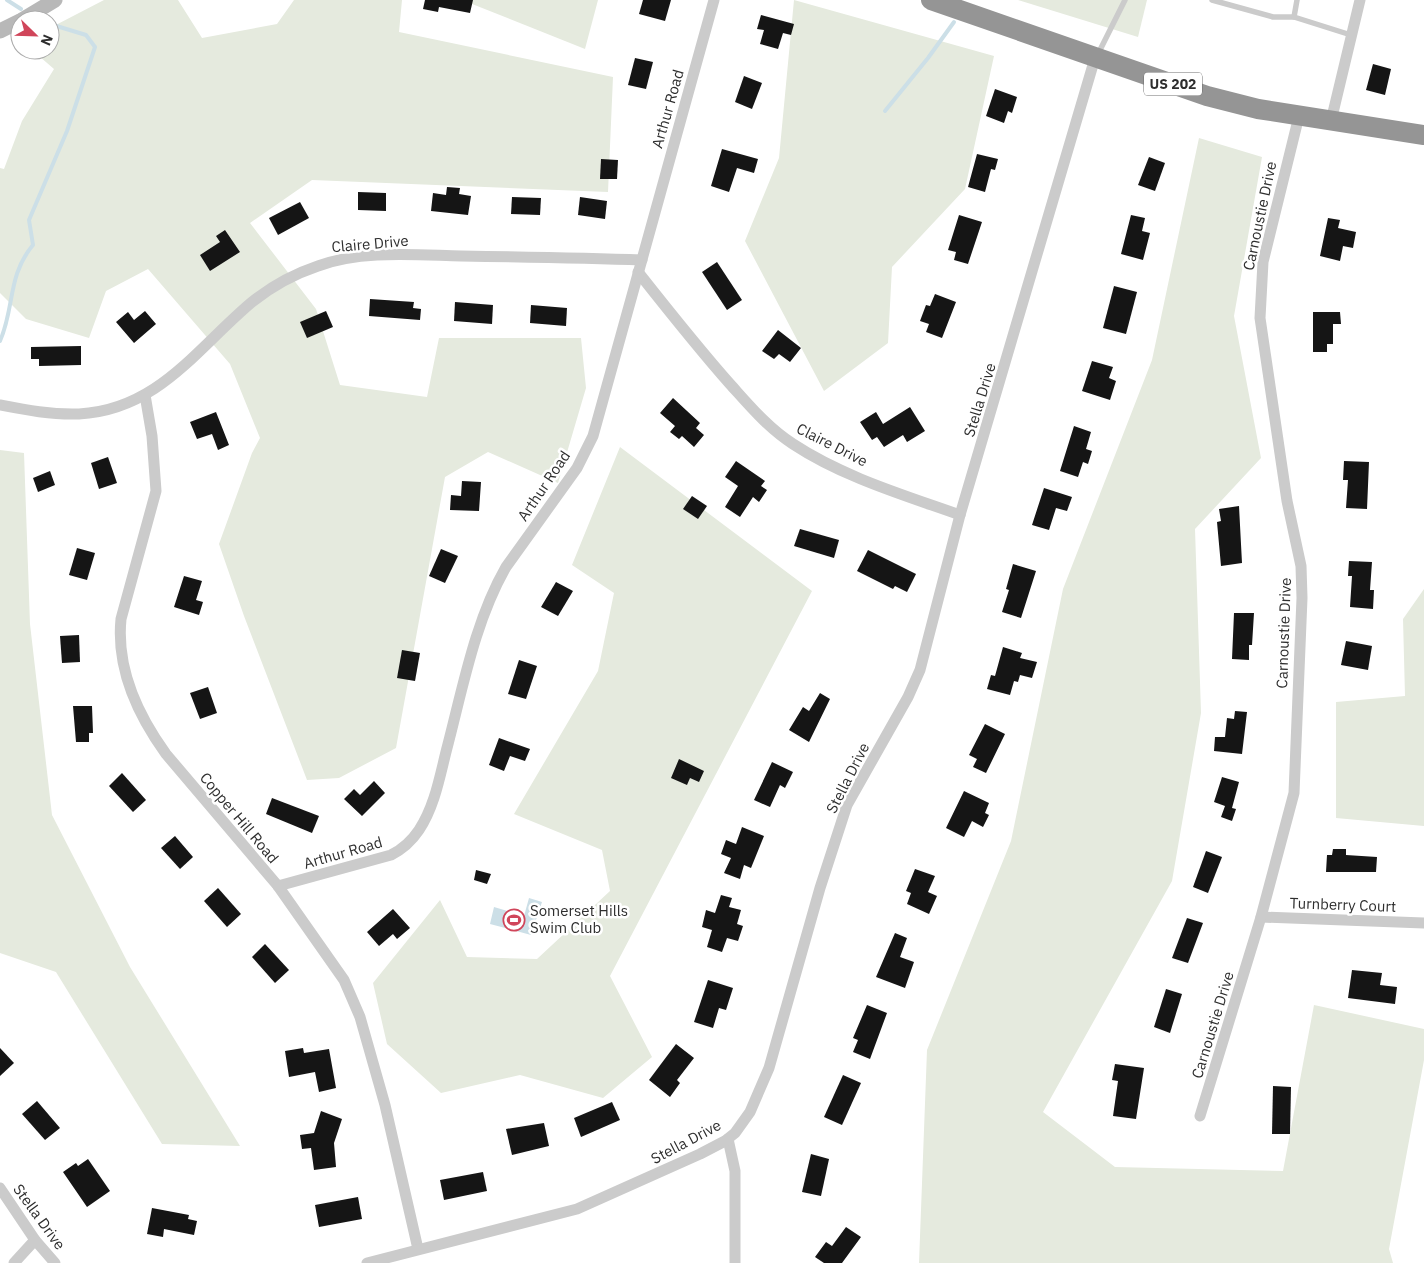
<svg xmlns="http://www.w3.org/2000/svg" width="1424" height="1263" viewBox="0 0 1424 1263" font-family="'IBM Plex Sans',sans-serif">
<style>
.green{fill:#e5eade}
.water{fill:#ccdfe7}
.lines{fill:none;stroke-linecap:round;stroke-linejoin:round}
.stream{stroke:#ccdfe7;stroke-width:4}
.building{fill:#151515}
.lane{stroke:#cbcbcb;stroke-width:5.5}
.street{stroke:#cbcbcb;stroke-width:11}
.secondary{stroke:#b8b8b8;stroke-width:15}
.highway{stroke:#959595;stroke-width:20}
.labels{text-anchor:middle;stroke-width:5;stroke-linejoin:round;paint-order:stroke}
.shield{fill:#fff;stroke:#6d6d6d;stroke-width:1}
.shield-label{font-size:14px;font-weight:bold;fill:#2e2e2e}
.street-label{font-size:15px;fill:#2e2e2e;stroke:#fff}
.poi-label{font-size:15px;fill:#2e2e2e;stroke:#fff;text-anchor:start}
</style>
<rect width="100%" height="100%" fill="#fff"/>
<g class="green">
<path d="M104,0H178L202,38L277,24L294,0H402L399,32L613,77L608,192L312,180L250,223L316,309L340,385L427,397L439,338H581L586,388L558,483L488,452L445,477L396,748L339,778L307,780L244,616L219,544L252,453L260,438L230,364L148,269L106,291L89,338L26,319L0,293V168L4,169L22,121L54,69L32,50H50V28Z"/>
<path d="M462,0H598L585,49Z"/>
<path d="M794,0L994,56L965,189L892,267L888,343L824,391L745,241L779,158Z"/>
<path d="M1018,0H1147L1138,37Z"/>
<path d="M1199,138L1262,157L1234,316L1261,458L1195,529L1201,713L1172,881L1043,1112L1115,1167L1283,1171L1314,1005L1424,1029V1060L1389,1249L1393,1263H919L927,1050L1011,841L1063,589L1152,360Z"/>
<path d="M620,447L812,591L610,976L652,1057L603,1098L520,1075L441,1093L387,1044L373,983L440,900L467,957L537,959L610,891L602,850L514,814L598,671L614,593L572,565Z"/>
<path d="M0,450L24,453L30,624L52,815L130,967L240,1146L162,1144L56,972L0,953Z"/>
<path d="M1424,589V826L1336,818V702L1405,696L1403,619Z"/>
</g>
<path class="water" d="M529,898L542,902L531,935L490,924L494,907L524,916Z"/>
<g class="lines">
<g class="stream">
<path d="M7,0L21,9"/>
<path d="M885,111L928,58L954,22"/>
<path d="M0,341C15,307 7,276 33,245L29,220L67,131L95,47L86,35L50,24"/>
</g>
</g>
<g class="building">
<path d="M425,0H473L470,13L439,7L438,12L423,9Z"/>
<path d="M643,0H671L665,21L639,14Z"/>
<path d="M761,15L794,24L791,35L783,33L778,49L760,44L764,30L757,29Z"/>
<path d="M635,58L653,62L646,89L628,85Z"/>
<path d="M1373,64L1391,69L1385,95L1366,90Z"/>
<path d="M744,76L762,83L752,109L735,102Z"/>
<path d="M995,89L1017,97L1012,113L1008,111L1004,123L986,116Z"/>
<path d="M722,149L758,159L754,173L737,168L729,192L711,186Z"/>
<path d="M977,154L998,159L995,170L991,169L985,192L968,187Z"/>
<path d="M1149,157L1165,163L1155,191L1138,185Z"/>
<path d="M601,159L618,160L617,179H600Z"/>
<path d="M447,187L460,188L459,194L471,196L468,215L431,211L433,193L446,195Z"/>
<path d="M358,192L386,193V211L358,210Z"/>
<path d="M512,197L541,198L540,215L511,214Z"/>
<path d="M580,197L607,201L605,219L578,215Z"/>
<path d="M300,202L309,218L278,235L269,218Z"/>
<path d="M959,215L982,222L968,264L954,260L956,252L948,250Z"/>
<path d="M1131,215L1145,218L1142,231L1150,233L1143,260L1121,254Z"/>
<path d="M1328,218L1340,220L1338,228L1356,232L1353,248L1343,246L1340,261L1320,256Z"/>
<path d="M225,230L240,252L210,271L200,255L220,242L216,236Z"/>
<path d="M717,262L742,300L727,310L702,272Z"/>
<path d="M1114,286L1137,292L1126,334L1103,328Z"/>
<path d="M935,294L956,302L942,338L926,332L929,324L920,321L926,305L930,306Z"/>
<path d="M370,299L414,302L413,308L421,309L420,320L369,316Z"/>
<path d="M455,302L493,305L492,324L454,321Z"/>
<path d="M531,305L567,308L566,326L530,323Z"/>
<path d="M145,311L156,324L134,343L116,322L128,312L134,320Z"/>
<path d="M326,311L333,327L307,338L300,322Z"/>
<path d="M1313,312H1340L1341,324H1333V344H1327V352H1313Z"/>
<path d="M778,330L801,348L790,362L779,354L774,359L762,351Z"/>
<path d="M81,346V365L39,366V359H31V347Z"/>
<path d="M1092,361L1113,367L1109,378L1116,381L1110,400L1082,391Z"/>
<path d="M673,398L700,423L696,428L704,435L694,447L682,436L679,439L670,432L675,426L660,413Z"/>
<path d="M910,407L925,431L907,442L903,435L884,447L877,437L872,440L860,422L876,412L883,424Z"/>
<path d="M216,412L229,445L218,450L212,434L197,439L190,422Z"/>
<path d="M1074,426L1091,432L1086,449L1092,451L1088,464L1083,462L1078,477L1060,471Z"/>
<path d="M108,457L117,483L99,489L91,463Z"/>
<path d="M736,461L765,481L761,486L767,490L759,502L753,497L740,517L725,507L738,486L725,477Z"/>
<path d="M1344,461L1369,462L1367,509L1346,508L1348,480H1343Z"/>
<path d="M50,471L55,485L38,492L33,478Z"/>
<path d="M462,481L481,482L479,511L450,510L451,495L461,496Z"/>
<path d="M1044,488L1072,497L1067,511L1056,508L1049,530L1032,525Z"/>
<path d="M692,496L707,506L698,519L683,509Z"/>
<path d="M1239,506L1242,563L1221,566L1217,522L1221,521L1219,509Z"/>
<path d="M800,529L839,540L834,558L794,546Z"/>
<path d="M77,548L95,553L87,580L69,575Z"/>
<path d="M441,549L458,556L445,583L429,576Z"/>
<path d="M868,550L916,574L907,592L895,586L893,589L857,571Z"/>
<path d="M1349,561L1372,562L1370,590H1374L1373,609L1350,607L1352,576H1348Z"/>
<path d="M1013,564L1036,571L1021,618L1002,612L1009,590L1006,589Z"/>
<path d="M184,576L202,581L196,600L203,602L199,615L174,607Z"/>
<path d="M556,582L573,591L558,616L541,607Z"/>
<path d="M1234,613H1254L1252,645H1249V660L1232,659Z"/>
<path d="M79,635L80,662L62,663L60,636Z"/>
<path d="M1346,641L1372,646L1368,670L1341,665Z"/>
<path d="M1003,647L1022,653L1020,658L1037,662L1032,678L1020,675L1018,682L1014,681L1010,695L987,689L991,675L995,676Z"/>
<path d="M402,650L420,653L415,681L397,678Z"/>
<path d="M519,660L537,666L526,699L508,694Z"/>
<path d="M208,687L217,713L200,719L190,693Z"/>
<path d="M820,693L830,699L809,742L789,730L803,707L809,711Z"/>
<path d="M73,706H92L93,733H89V742H76Z"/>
<path d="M1235,711L1247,712L1242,754L1214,751L1215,737H1225L1227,718L1234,719Z"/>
<path d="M985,724L1005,734L986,773L973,767L977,759L969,755Z"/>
<path d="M499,738L530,749L525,761L510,756L504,771L489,765Z"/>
<path d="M679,759L704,771L699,782L690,778L687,785L671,778Z"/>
<path d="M772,762L793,772L785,788L780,785L770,807L754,800Z"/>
<path d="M122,773L146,800L133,812L109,786Z"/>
<path d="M1222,777L1239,782L1232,808L1236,809L1232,821L1221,817L1225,806L1214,802Z"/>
<path d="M374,781L385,793L362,816L344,799L354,789L360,795Z"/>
<path d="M964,791L989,803L985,813L989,815L983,827L972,821L964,837L946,828Z"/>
<path d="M272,798L319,816L312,833L266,814Z"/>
<path d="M742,827L764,836L751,868L744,865L740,879L724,873L731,858L721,854L726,840L736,844Z"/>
<path d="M175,836L193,857L180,869L161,848Z"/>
<path d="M1333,849H1346V855L1377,857L1376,872H1326L1327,855H1332Z"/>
<path d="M1206,851L1222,857L1208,893L1193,887Z"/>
<path d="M915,869L935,876L928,892L937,896L929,914L907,904L911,893L906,891Z"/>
<path d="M476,870L491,874L487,884L474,880Z"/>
<path d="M218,888L241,914L227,927L204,901Z"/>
<path d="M721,895L732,898L729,907L741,910L737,924L743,926L738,941L727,938L722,952L707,947L712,930L702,927L706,910L715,913Z"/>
<path d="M393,909L410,928L397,939L393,934L379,946L367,932Z"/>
<path d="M1187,918L1203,923L1188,963L1172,958Z"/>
<path d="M895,933L907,938L900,957L914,962L905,988L876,977Z"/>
<path d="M265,944L289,970L275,983L252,957Z"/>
<path d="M1352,970L1382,973L1380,985L1397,987L1395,1004L1348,998Z"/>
<path d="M708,980L733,988L726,1010L719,1008L713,1028L694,1022Z"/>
<path d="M1166,989L1182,994L1170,1033L1154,1027Z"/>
<path d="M867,1005L887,1013L870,1059L853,1052L858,1040L853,1038Z"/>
<path d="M676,1044L694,1058L677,1080L680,1083L670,1097L649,1080Z"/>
<path d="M0,1048L14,1063L0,1076Z"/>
<path d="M303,1048L304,1053L329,1049L336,1088L319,1092L315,1072L289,1077L285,1051Z"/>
<path d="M1115,1064L1144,1068L1136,1119L1113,1116L1118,1081L1112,1080Z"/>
<path d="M843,1075L861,1083L842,1125L824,1117Z"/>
<path d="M1273,1086L1291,1087L1290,1134H1272Z"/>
<path d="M37,1101L60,1128L45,1140L22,1114Z"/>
<path d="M612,1102L620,1120L581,1137L574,1118Z"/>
<path d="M321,1111L342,1119L334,1143L336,1167L314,1170L311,1148L302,1149L300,1135L314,1133Z"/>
<path d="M544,1123L549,1146L512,1155L506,1129Z"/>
<path d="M811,1154L829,1159L821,1196L802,1192Z"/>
<path d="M88,1159L110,1191L87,1207L63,1172L76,1163L78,1166Z"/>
<path d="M483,1172L487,1191L444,1200L440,1180Z"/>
<path d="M358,1197L362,1219L319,1227L315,1205Z"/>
<path d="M152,1208L189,1215L188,1219L197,1221L194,1235L164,1229L163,1237L147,1234Z"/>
<path d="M846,1227L861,1237L842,1263H824L815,1257L826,1242L832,1246Z"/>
</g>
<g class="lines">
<g class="lane">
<path d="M1212,0L1273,17H1294L1351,35"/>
<path d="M1294,17L1297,0"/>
<path d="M1098,54L1125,0"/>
</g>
<g class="street">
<path d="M1331,121L1360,0"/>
<path d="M638,272C668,310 698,348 730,384C749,405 768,428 793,444C843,477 904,495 960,515"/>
<path d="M145,395L152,436L156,491L121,619C116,669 137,714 166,754L278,886L344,980L360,1017L385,1105L418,1249"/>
<path d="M0,405C26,410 52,415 79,414C158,410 197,348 252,302C272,286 294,274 318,266C361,250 415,255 461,256C521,257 581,258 642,260"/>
<path d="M278,886L391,855C403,849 411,842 419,830C435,806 440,775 447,748C463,687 475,621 506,567L577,468L593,436L714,0"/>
<path d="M1261,917L1424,923"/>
<path d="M1200,1116L1261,917L1294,793L1302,598L1301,566L1287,501L1260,318L1263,262L1299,116"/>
<path d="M728,1139L735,1171V1263"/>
<path d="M0,1188L35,1240L55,1263"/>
<path d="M14,1263L35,1240"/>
<path d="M367,1263L577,1209L700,1154L725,1141L735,1133L750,1112L769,1068L820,888L847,805L908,697L920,670L960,515L1095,58"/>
</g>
<g class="secondary">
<path d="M22,20L55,0"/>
<path d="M0,31L20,21"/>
</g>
<path class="highway" d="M931,0L1207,96L1258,109L1424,135"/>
</g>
<defs>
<g id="stadium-ring" transform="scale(1.125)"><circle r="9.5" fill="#fff" stroke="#d0455a" stroke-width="1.5"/><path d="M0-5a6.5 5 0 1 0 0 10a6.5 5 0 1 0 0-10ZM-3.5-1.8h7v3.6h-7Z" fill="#d0455a"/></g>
</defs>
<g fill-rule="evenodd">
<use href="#stadium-ring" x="514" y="920"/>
</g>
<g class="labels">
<rect class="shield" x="1144" y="72.5" width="58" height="23" rx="4"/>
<g class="shield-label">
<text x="1173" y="89">US 202</text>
</g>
<g class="street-label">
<text transform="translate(668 109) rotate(-74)" y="5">Arthur Road</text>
<text transform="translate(1260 216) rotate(-78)" y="5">Carnoustie Drive</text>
<text transform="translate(370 244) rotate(-5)" y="5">Claire Drive</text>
<text transform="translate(980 400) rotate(-73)" y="5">Stella Drive</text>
<text transform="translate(832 445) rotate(27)" y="5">Claire Drive</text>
<text transform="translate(544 486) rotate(-56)" y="5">Arthur Road</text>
<text transform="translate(1284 633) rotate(-88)" y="5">Carnoustie Drive</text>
<text transform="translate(848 778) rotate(-63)" y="5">Stella Drive</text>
<text transform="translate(239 818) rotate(50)" y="5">Copper Hill Road</text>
<text transform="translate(343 853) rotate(-16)" y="5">Arthur Road</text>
<text transform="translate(1343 905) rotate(2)" y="5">Turnberry Court</text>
<text transform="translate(1213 1025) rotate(-73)" y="5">Carnoustie Drive</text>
<text transform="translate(686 1142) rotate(-28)" y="5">Stella Drive</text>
<text transform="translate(39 1217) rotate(54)" y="5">Stella Drive</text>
</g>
<g class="poi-label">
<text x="530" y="916">Somerset Hills<tspan x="530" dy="17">Swim Club</tspan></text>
</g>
</g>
<g transform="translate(35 35) rotate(113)"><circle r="24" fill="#ffffff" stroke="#ababab"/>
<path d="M0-4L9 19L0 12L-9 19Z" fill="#d0455a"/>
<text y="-8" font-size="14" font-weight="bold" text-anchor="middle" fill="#2e2e2e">N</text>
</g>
</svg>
